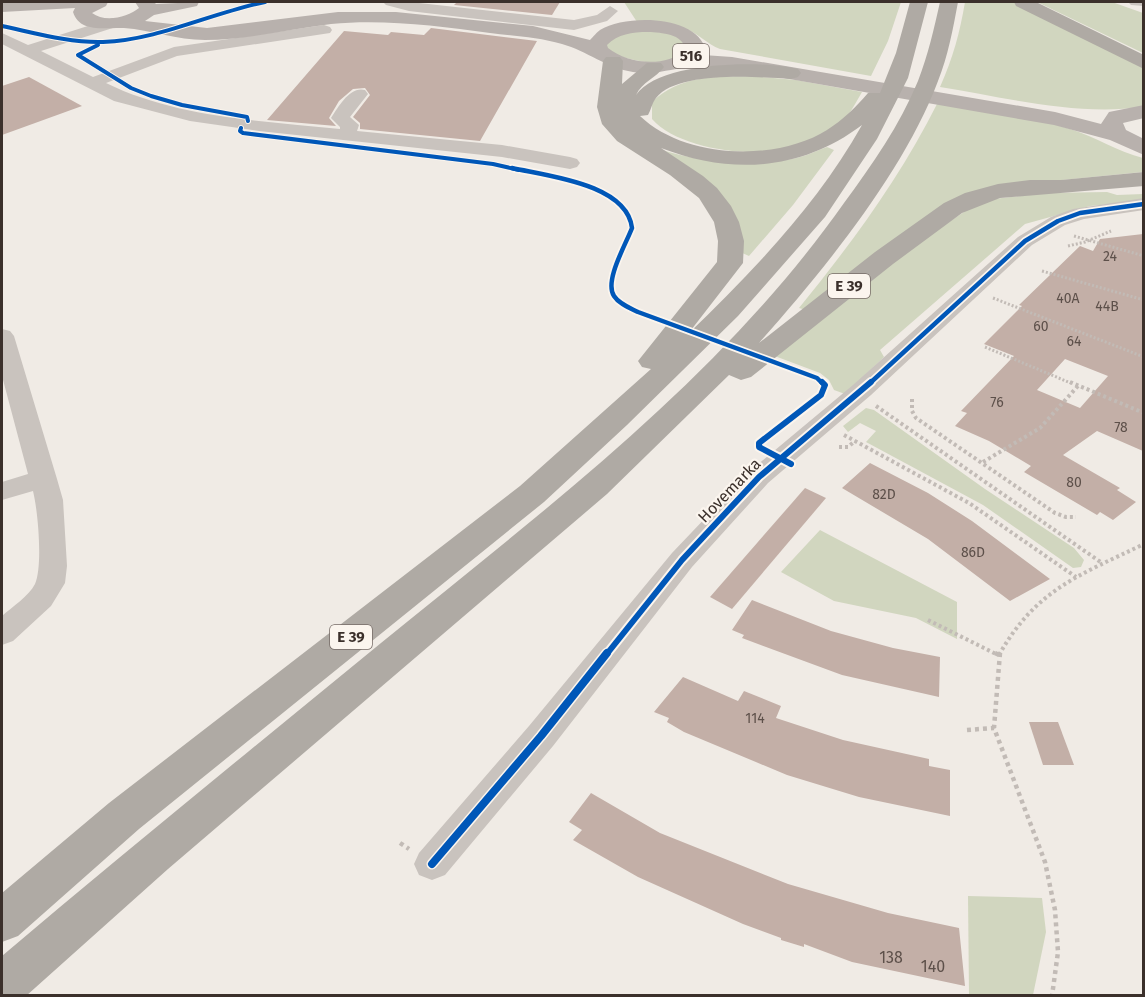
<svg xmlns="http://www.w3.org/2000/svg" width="1145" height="997" viewBox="0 0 1145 997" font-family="'Fira Sans',sans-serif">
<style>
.green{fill:#d1d6bf}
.building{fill:#c3afa7;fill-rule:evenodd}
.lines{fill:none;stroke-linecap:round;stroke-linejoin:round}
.path-far2{stroke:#c2bbb6;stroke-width:3;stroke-dasharray:2 2;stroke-linecap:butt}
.path-far1{stroke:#c2bbb6;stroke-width:4;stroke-dasharray:3 3;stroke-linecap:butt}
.path{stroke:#c2bbb6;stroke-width:4.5;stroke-dasharray:4 4;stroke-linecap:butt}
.minor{fill:#c9c3be;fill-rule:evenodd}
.major{fill:#b8b1ad;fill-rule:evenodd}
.highway{fill:#afaaa4;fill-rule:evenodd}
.cycleway-far3-casing{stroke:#fbf5ee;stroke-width:6}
.cycleway-far2-casing{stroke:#fbf5ee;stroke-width:8}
.cycleway-far1-casing{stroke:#fbf5ee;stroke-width:10}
.cycleway-casing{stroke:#fbf5ee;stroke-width:11}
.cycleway-far3{stroke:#0057b8;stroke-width:4}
.cycleway-far2{stroke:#0057b8;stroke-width:4.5}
.cycleway-far1{stroke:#0057b8;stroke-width:6}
.cycleway{stroke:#0057b8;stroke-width:8}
.labels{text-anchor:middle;stroke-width:4.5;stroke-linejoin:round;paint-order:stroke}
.number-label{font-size:14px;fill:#5d504a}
.shield{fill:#fbf5ee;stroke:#756b66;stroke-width:1.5}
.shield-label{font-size:15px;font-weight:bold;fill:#3b302b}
.street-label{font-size:16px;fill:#3b302b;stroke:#fbf5ee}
.near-number-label{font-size:16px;fill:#5d504a}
</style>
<rect width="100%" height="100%" fill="#f0ebe5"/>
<g class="green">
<path d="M624,2H901L888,41L871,76L720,49C707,44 699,34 686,29C671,22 653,23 637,22Z"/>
<path d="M965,2H1013L1143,67V107C1075,116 1008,98 940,87C953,58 960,32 965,2Z"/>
<path d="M1037,2H1112L1143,13V53Z"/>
<path d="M631,29L675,34L689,47C672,74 631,60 607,52L606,40Z"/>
<path d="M750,76L796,80L862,92C855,104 849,117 838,125C828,132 813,141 801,145C762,160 680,151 652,119V102C680,75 714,77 750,76Z"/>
<path d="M937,104C981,112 1028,115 1070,129C1096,137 1118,152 1143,158V172L992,187L806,310L799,308C851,244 900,178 937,104Z"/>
<path d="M827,147L834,150L793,205L749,256L740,252L741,234L659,149C702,163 747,166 792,159C804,157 816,151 827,147Z"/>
<path d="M1107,192L1117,195L1143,194V201L1090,206L1025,224L880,350L884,357L845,394L834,390L829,380L820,373L772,355L908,249L970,208L993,199L1046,193Z"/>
<path d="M866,408L874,410L985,489L1074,548L1084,560L1081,567L1073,568L983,505L866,442L876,431L860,423L848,432L843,426Z"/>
<path d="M820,530L957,602V639L916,618L834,601L781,572Z"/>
<path d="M968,896L1042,898L1046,932L1033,995H969Z"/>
</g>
<g class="building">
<path d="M457,2H560L552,15L454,5Z"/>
<path d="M431,28L537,41L480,141L360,129V123L353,117L370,95L365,88L353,89L339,101L329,118L336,126L267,120L344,31L388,35L391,32L424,35Z"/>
<path d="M29,77L82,106L2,135V86Z"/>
<path d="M1143,234V451L1097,431L1063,455L1120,488L1117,490L1136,502L1113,520L1100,512L1097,515L1024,472L1031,466L989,441L955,426L967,413L961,411L1014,356L984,344L1022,306L1019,305L1080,246L1093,251L1100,239ZM1065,359L1108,376L1080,408L1037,390Z"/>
<path d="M870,463L928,493L972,521L1050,579L1010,601L928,539L842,488Z"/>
<path d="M805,488L826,498L732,609L710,597Z"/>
<path d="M752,600L831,631L893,648L940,657L939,697L842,675L742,638L744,635L732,630Z"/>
<path d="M683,677L738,701L744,691L781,706L776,718L843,740L929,759V766L950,770V816L859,797L787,775L684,732L667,722L669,718L654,712Z"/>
<path d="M1029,722H1058L1074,765H1043Z"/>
<path d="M591,793L660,833L788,884L888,913L959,928L965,986L852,962L804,944V947L781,940V938L743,924L638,877L573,840L582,830L569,822Z"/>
</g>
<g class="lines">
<g class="path-far2">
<path d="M1074,236L1144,256"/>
<path d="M1068,246L1085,242L1111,231"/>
<path d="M1042,271L1144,300"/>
<path d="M993,298L1144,357"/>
<path d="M985,347L1073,384"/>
</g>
<g class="path-far1">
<path d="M1070,382L1144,413"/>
<path d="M912,399V411L916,418L1055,513L1066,517H1076"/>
<path d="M876,406L1102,563"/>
<path d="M844,435L969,503L1076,577"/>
<path d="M839,447H848L855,441"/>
<path d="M983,462L1040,428L1078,386"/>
<path d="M928,620L998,655"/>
<path d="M999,655C1036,589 1080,575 1144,544"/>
</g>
<g class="path">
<path d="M995,653L999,655"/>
<path d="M1000,653L994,728L1045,862L1055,910L1058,952L1052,996"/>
<path d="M967,730L994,728"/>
<path d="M400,843L409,849"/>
</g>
<g class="minor">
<path d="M383,2H410L574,20L597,15L610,6L618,11L607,21L574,30L409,11L386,5Z"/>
<path d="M1128,2H1144V6L1131,5Z"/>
<path d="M113,18L121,23L119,26L41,51L93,77L174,47L324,25L330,27L332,30L330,33L177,56L106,83C177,118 263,121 340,129V127L331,118C339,106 350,86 365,90L368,94L350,117L359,125L357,131L502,145L570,157L577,159L580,163L577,167L570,169L502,157L259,131L190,121L114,101L2,44V33L28,45Z"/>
<path d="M1144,198V210L1084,219L1065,225L1032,245L871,395L768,483L692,567L553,746L445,875L432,880L419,875L414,864L419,853L529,726L672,553L750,471L853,385L1018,237L1051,217L1073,209Z"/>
<path d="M2,329L10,331L14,336L57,479L63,500L67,566L65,583L51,606L13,641L2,645V616C12,607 29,596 35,584C43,566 38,511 33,491L2,500V482L28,474L2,376Z"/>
</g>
<path class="major" d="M2,2H108L106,6L92,13C105,23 128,17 139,8L135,2H154L156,4L199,2L197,6L154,15L145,21L207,28L338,12H396L533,26L590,40C593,37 597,32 600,30C627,14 698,15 706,51L703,55L732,57L1055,112L1101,124L1109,112L1144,105V118L1123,123L1126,130L1144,139V155L1110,140L1054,125L732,69C718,68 700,64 687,67C668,70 652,75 633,72C607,68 587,51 562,44C538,37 514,36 490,33C438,26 384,19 331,24C289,29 247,40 205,40C177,40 151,30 124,28C107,27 80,34 73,12L75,8L2,12ZM648,32C662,33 682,33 686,50C665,68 628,64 608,48L607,45C618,34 632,32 648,32Z"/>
<g class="highway">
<path d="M910,2H928L908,78L877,139L825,217L738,316L627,425L544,502L139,829L18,936L2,942V893L109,803L520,486L651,369L642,367L638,361L717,262L718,241L714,222L699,198L670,175L617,141L602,124L597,107L603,61L606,57H620L623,61L622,84L647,63H661L664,67C656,78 642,82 636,95C659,61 762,60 798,69L801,73L798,77L791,79C759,77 678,70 656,98C652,103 651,110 648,115L640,116C685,159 776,162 827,130C843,120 856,107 868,93H880L896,53ZM862,125C817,205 753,271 688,334L743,263L744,241L739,222L731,206L717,188L703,176L661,148C731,175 801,171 862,125Z"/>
<path d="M940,2H958C953,29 948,56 938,81C904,172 823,271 759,343L875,252L944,203L965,193L998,184L1030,180H1061L1144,172V186L1000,198L962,213L893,264L751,377L741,380L729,375L607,494L168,869L26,996H2V956C127,850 254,747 381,643C545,509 720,379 844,203C872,165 900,125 918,81C928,55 934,29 940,2Z"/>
<path d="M1014,2H1036L1144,55V69L1016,6Z"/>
</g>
<g class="cycleway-far3-casing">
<g id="cycleway-far3">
<path d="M2,26C35,33 69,43 103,42C158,40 211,13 265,2"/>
<path d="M98,45L78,55L131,88L151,96L182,105L247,117L248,121"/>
<path d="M241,128L240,131L243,133L493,164L519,170"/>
</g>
</g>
<g class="cycleway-far2-casing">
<g id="cycleway-far2">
<path d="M512,168C548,176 627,184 632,228C626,244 604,281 614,296C619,304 630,308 638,312L817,378L823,384"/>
<path d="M869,384L1025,241L1058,221L1080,213L1144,204"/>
</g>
</g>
<g class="cycleway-far1-casing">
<g id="cycleway-far1">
<path d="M791,464L759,447V443L821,395L825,385L822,382"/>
<path d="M606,655L682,560L759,477L871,382"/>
</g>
</g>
<g class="cycleway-casing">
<path id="cycleway" d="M432,864L541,736L607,653"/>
</g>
<use href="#cycleway-far3" class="cycleway-far3"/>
<use href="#cycleway-far2" class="cycleway-far2"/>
<use href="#cycleway-far1" class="cycleway-far1"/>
<use href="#cycleway" class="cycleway"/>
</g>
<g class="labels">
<g class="number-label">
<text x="1110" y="261">24</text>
<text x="1068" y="303">40A</text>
<text x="1107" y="311">44B</text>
<text x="1041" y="331">60</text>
<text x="1074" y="346">64</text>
<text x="997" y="407">76</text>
<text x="1121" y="432">78</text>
<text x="1074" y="487">80</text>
<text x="884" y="499">82D</text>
<text x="973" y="557">86D</text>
<text x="755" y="723">114</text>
</g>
<g class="shield">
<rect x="673" y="44" width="36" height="24" rx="4.5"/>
<rect x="828" y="274" width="42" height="24" rx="4.5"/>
<rect x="330" y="625" width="42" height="24" rx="4.5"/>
</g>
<g class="shield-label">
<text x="691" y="61">516</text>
<text x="849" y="291">E 39</text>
<text x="351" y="642">E 39</text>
</g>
<g class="street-label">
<text transform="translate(729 490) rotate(-46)" y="6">Hovemarka</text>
</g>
<g class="near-number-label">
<text x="891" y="963">138</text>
<text x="933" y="972">140</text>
</g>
</g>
<rect width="1145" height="997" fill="none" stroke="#3b302b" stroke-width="6"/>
</svg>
